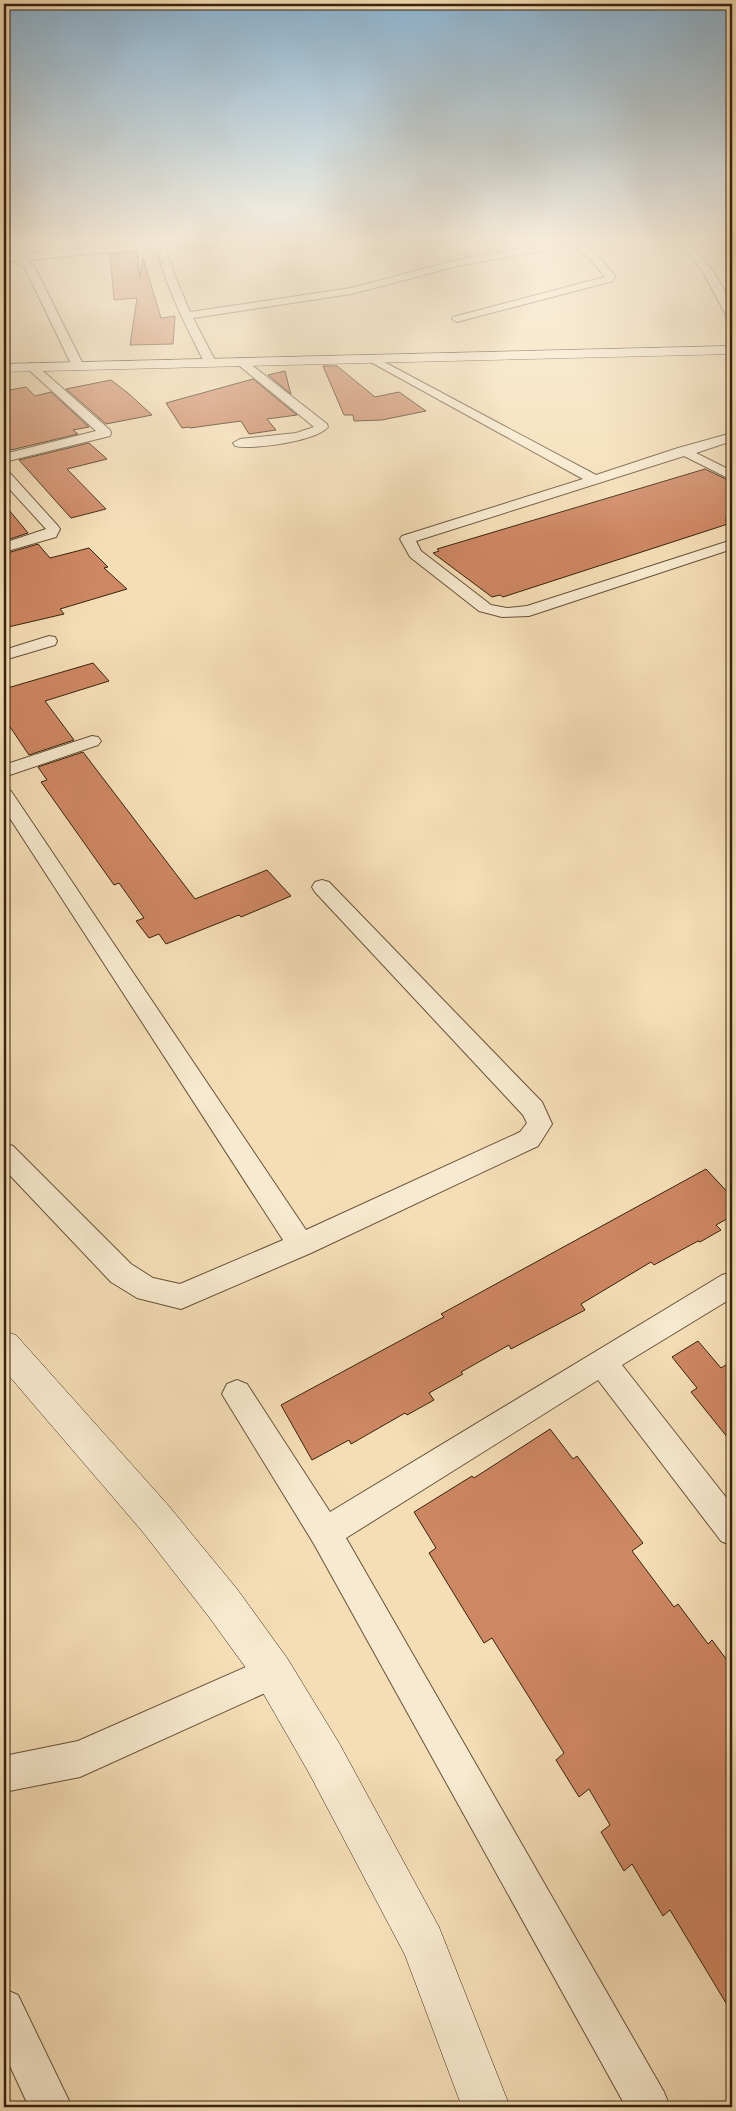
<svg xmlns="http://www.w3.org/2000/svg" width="736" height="2111" viewBox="0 0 736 2111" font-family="Cardo,serif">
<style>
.building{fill:#ce8763;stroke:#36240d}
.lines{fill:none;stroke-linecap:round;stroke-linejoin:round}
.street-casing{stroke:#665237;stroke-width:2}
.secondary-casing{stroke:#36240d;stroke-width:1}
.street{fill:#f8ead0;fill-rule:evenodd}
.secondary{fill:#f8ead0;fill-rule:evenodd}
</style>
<rect width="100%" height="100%" fill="#f5deb6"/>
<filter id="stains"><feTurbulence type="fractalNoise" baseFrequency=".004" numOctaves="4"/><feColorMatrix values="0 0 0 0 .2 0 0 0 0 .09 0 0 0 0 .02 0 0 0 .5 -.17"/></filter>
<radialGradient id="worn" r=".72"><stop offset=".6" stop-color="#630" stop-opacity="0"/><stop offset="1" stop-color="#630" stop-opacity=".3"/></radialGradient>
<g class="building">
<path d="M137,252L140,278L143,258L161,318L175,316L173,344L130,345L137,298L114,300L110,254Z"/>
<path d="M323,366H337L375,397L399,392L426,411L382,420L354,421L353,415H344Z"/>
<path d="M285,371L289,387L291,394L268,375Z"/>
<path d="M253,379L297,415L267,419L276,430L249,434L241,421L190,428L189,427L182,428L166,403Z"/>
<path d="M111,380L128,393L152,415L106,424L66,389Z"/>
<path d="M26,387L35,396L51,392L89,427L73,430L78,434L11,450L4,440V391Z"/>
<path d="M89,443L107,459L67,469L106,509L71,518L19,460Z"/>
<path d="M705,469L732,482V517L725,520L731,523L503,597L500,595L492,597L433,553L439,551L437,549Z"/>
<path d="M4,504L28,533L4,541Z"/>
<path d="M38,544L50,558L89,548L108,567L104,568L127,589L60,609L64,614L4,628V554Z"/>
<path d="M93,663L109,681L45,701L74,740L29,755L4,718V689Z"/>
<path d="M83,752L195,899L267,870L291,896L241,917L239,915L166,944L159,934L149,938L136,921L144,918L119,883L114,885L41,782L47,780L38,767Z"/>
<path d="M706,1169L732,1197V1216L716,1225L721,1230L700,1242L698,1241L654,1265L651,1262L581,1304L585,1310L511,1349L509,1345L461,1372L463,1374L429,1393L434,1400L407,1415L405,1413L351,1444L349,1440L312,1460L281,1405L444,1317L441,1314Z"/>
<path d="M698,1341L721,1368L732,1361V1443L691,1392L697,1388L672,1357Z"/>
<path d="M550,1429L573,1459L577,1456L643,1543L632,1551L674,1607L678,1604L708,1644L712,1640L732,1667V2013L670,1910L663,1916L632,1864L624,1871L601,1832L610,1825L589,1789L579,1797L556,1760L564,1753L492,1638L484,1643L429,1553L436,1548L414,1512L472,1476L474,1478Z"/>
</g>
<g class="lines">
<g class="street-casing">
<g id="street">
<path d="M4,239H10L19,254C105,246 190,239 275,239L271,242L166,248L175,276L190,312L351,288L457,260L571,239H591L590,241L583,243L597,255L615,276L613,281L457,322L452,319L453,317L605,277L590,259L572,245L458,266L351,294L193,318L216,362L210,366L204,362C186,325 166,289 157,248L26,260L34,266L84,366L78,370L72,366L25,268L15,261L4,262V256L10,255L4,244Z"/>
<path d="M677,239H686C705,261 732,289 732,320L727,317L703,272Z"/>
<path d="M371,355L596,475L678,448L732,433V441L696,453L732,471V480L684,456L416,541L421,551L491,605L507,608L527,606L732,540V549L529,616L502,617L479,611L410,557L400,539L402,536L583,479L367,360L365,358Z"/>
<path d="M240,358L244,359L327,424L328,427C317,441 253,450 235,446L233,443L240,439L296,433L314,427L236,363L234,361L236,359Z"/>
<path d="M32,363L36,365L110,430L111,433L110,436L4,462V454L96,431L28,369L26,367L28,365Z"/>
<path d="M4,471L9,472L58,526L60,529L56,537L4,552V543L46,529L4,483Z"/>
<path d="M49,636L55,637L57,641L55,645L4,660V650Z"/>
<path d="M92,736L98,737L101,741L98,745L4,777V765Z"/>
<path d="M4,789L11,791L306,1230L520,1132L527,1123L523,1115L315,892L312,887L315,882L322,880L329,882L542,1102L552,1124L538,1146L311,1253L181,1309L137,1298L111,1282L4,1169V1143L13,1146L131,1264L153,1278L180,1284L283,1240L4,809Z"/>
<path d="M732,1272V1298L622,1365L732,1505V1546L721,1541L598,1380L346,1538L664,2092L670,2107H626L314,1544L222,1394L227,1384L237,1380L247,1384L330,1512L722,1275Z"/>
<path d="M273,1655L285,1660L290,1672L285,1684L80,1777L4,1792V1756L78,1741Z"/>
<path d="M4,1989L18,1995L72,2107H29L4,2053Z"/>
</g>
</g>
<g class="secondary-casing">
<g id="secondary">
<path d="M732,346V354L4,372V364Z"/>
<path d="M4,1331L16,1335L168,1505L237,1589L287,1658L339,1743L439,1927L510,2107H462L405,1955L309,1773L259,1686L209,1617L142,1531L4,1370Z"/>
</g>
</g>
<use href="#street" class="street"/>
<use href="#secondary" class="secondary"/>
</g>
<linearGradient id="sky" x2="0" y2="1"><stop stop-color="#8cb6d5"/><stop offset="0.45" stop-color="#faf0de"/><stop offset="1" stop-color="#faf0de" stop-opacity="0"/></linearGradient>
<rect width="736" height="534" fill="url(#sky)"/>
<rect width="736" height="2111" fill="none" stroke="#f5deb6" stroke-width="20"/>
<rect x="5" y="5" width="726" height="2101" fill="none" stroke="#36240d" stroke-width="2.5"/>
<rect x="10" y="10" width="716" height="2091" fill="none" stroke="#36240d"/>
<rect width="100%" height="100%" filter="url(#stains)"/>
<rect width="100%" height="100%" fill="url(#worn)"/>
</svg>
